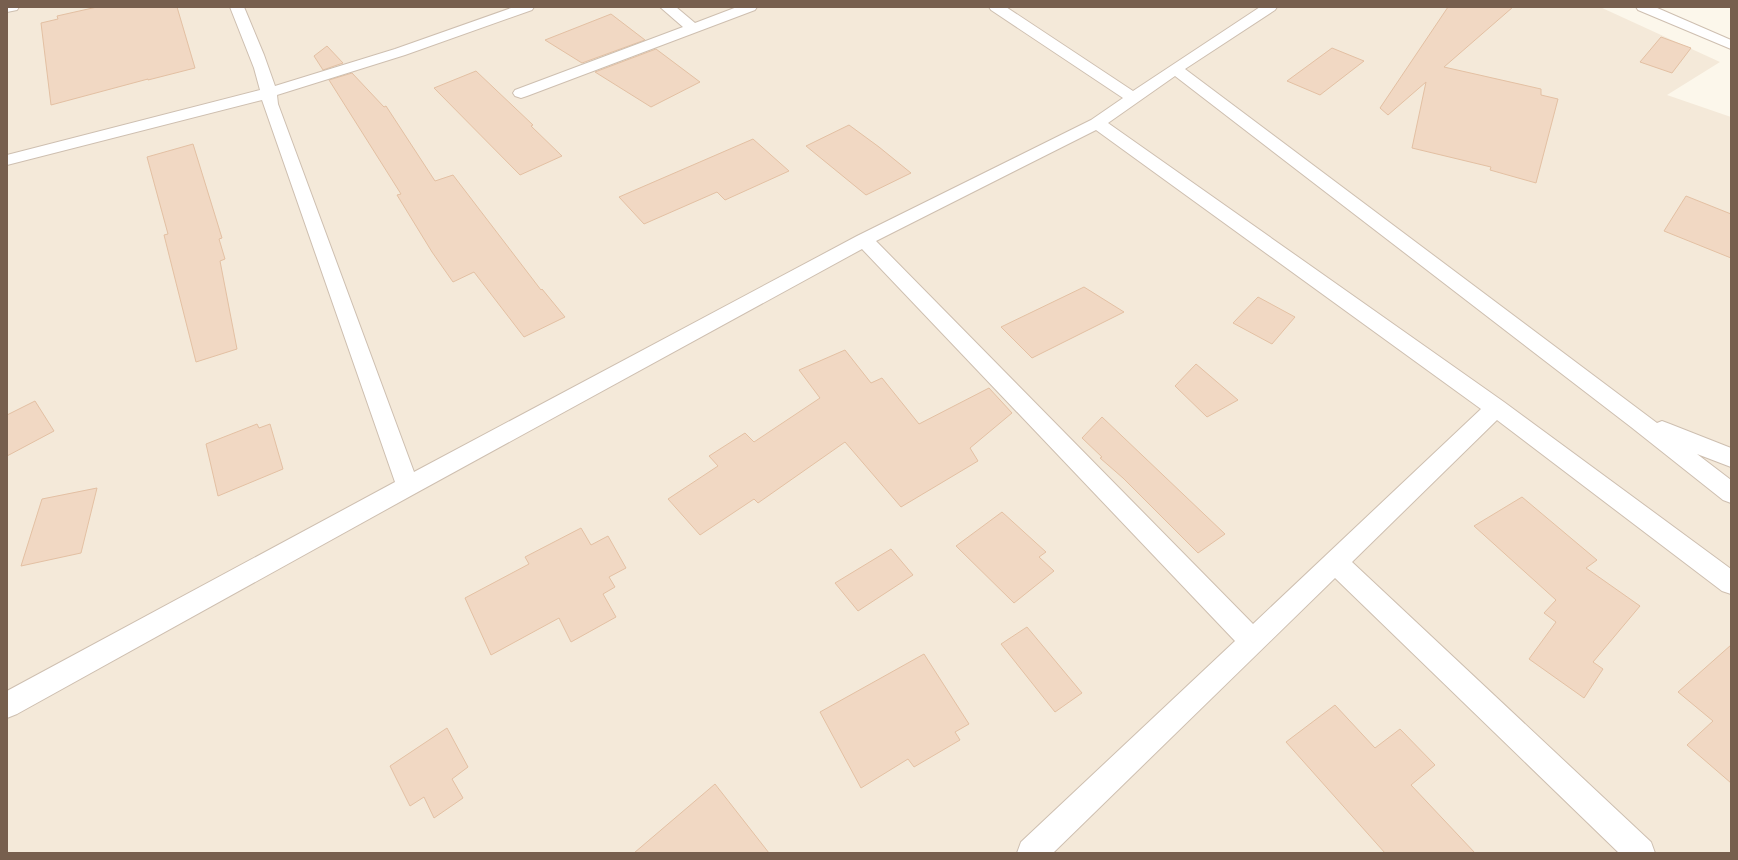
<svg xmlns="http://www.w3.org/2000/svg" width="1738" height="860" viewBox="0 0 1738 860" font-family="Ubuntu,sans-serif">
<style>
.residential{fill:#f4e9d9}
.building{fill:#f1d8c3;stroke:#e3c0a3}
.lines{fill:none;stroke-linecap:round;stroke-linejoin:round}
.minor-casing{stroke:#cebfb0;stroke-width:2}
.minor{fill:#fff;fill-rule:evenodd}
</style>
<rect width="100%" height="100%" fill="#fcf7eb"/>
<path class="residential" d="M7,7H1600L1720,62L1667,95L1731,117V853H7Z"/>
<g class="building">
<path d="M97,7H177L195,68L148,80V79L51,105L41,23L58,19L57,16Z"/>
<path d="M1448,7H1513L1444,67L1541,89V95L1558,99L1536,183L1490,170L1491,167L1412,148L1426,82L1388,115L1380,108Z"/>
<path d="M611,14L645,40L582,63L545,40Z"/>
<path d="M1661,37L1691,48L1672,73L1640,62Z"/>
<path d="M327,46L343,63L323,70L314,56Z"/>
<path d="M1332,48L1364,61L1320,95L1287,81Z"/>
<path d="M656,49L700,82L651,107L595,72Z"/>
<path d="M476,71L533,125L531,126L562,156L520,175L434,88Z"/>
<path d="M352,73L384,107L386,106L435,181L453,175L541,290L542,289L565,317L524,337L474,272L453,282L432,252L397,195L401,194L329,80Z"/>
<path d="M849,125L879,147L911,173L866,195L806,146Z"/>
<path d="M753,139L789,171L725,200L717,192L644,224L619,197Z"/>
<path d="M193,144L222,238L219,239L225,259L220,261L237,349L196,362L164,235L168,234L147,157Z"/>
<path d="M1686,196L1731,214V258L1664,231Z"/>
<path d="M1084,287L1124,312L1032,358L1001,327Z"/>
<path d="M1258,297L1295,317L1272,344L1233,323Z"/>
<path d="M845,350L871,383L882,378L919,424L989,388L1012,413L970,448L978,461L901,507L845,442L758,503L754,499L700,535L668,499L718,466L709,456L745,433L754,442L820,398L799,370Z"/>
<path d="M1196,364L1238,400L1207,417L1175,386Z"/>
<path d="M35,401L54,431L7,456V415Z"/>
<path d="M1102,417L1225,534L1198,553L1123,478L1100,458L1102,457L1082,438Z"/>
<path d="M257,424L259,428L270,424L283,469L218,496L206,444Z"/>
<path d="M97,488L81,553L21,566L42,499Z"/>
<path d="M1522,497L1597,560L1586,568L1640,606L1593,662L1603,669L1584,698L1529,659L1556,622L1544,613L1556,600L1474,526Z"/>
<path d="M1002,512L1046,552L1039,557L1054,571L1014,603L956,546Z"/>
<path d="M581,528L591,545L608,536L626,568L609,577L615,587L603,594L616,617L571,642L559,618L491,655L465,598L529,564L525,557Z"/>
<path d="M891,549L913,575L858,611L835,583Z"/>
<path d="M1027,627L1082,693L1055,712L1001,644Z"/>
<path d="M1731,645V783L1687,745L1713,721L1678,692Z"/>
<path d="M924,654L969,724L955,732L960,740L914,767L908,759L861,788L820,712Z"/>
<path d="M1335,705L1375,748L1400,729L1435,765L1411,785L1475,853H1385L1286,742Z"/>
<path d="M447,728L468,767L452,779L463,798L434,818L424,797L410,806L390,766Z"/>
<path d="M715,784L769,853H634Z"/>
</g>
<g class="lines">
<g class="minor-casing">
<g id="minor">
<path d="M7,7H19L17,10L7,12Z"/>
<path d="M230,7H244L264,55L275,86L395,49L514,7H534L532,10L405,55L277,95L278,104L414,472L857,236L1091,120L1123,98L991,10L989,7H1006L1133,91L1260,7H1277L1275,10L1185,69L1657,423L1662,421L1670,424L1731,448V467L1697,454L1731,480V503L1723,500L1631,427L1175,76L1108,123L1504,402L1731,569V594L1722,591L1497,420L1352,562L1651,842L1655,853H1619L1335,578L1053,853H1017L1021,842L1235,641L862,249L416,493L17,714L7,718V691L395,482L262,100L7,165V155L260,90L254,68ZM1096,130L1481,409L1253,624L876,241Z"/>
<path d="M660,7H676L695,23L737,7H757L755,10L527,96L521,98L515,96L513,93L515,90L683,27Z"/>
<path d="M1636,7H1655L1731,40V49L1638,10Z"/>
</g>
</g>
<use href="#minor" class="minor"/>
</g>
<rect width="1738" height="860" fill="none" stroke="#775f4e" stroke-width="16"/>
</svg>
